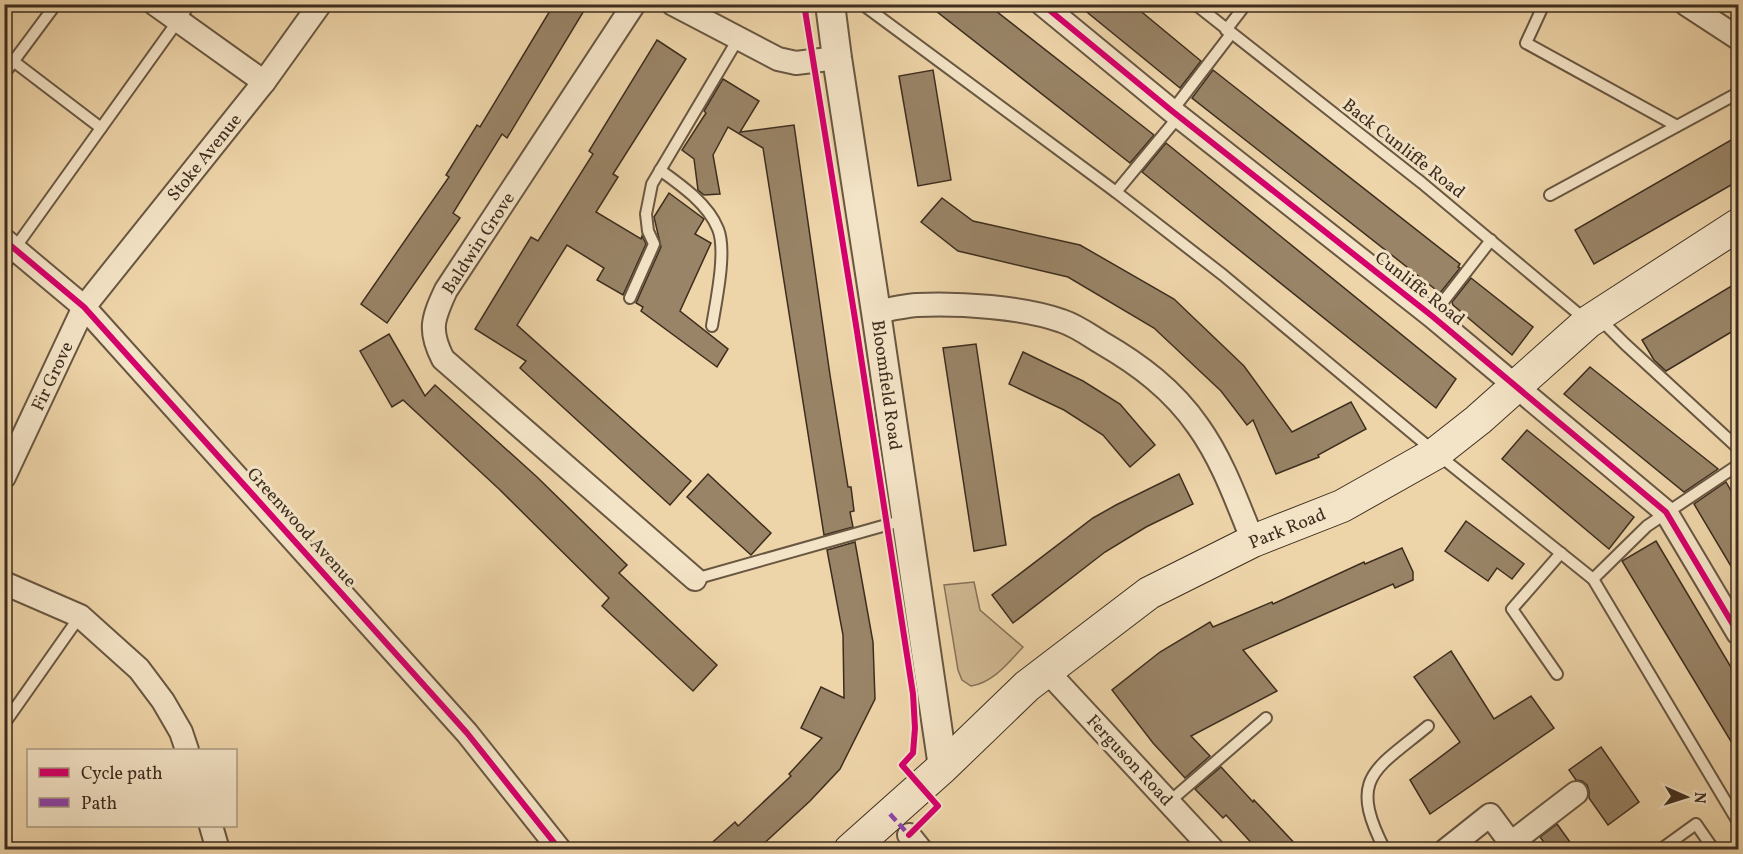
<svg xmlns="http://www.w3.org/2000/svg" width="1743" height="854" viewBox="0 0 1743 854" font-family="Vollkorn,serif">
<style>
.green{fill:#d0b892;stroke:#867258;stroke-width:1.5}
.building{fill:#998467;stroke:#3d2d1f;stroke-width:1.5}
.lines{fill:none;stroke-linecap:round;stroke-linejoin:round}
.service-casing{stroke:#695742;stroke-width:14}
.minor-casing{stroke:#695742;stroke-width:26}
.tertiary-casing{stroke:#695742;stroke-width:32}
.secondary-casing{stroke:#3d2d1f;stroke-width:34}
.service{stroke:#f4e4c7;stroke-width:10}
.minor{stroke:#f4e4c7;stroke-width:22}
.tertiary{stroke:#f4e4c7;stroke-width:28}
.secondary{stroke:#f4e4c7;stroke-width:32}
.quiet{stroke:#8e44ad;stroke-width:4.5;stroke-dasharray:9 4.5;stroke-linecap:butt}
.cycleway-casing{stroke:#f4e4c7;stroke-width:10}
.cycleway{stroke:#d6006c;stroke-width:6}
.labels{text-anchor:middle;stroke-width:6;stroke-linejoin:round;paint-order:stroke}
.street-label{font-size:18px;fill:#3d2d1f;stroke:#f4e4c7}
</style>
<rect width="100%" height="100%" fill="#eed5a9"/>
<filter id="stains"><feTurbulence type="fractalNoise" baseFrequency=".00333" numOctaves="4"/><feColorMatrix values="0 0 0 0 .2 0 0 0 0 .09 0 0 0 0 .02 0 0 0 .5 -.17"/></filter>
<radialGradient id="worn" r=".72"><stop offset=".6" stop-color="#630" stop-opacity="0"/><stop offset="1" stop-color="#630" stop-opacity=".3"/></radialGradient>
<path class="green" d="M974,582L980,610L1023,647C1009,662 993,683 971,686L962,680L958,670L944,585Z"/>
<g class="building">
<path d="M554,4H588L507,138L502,134L453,213L460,218L387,323L361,304L449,177L446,175L477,125L480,127Z"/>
<path d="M927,4H987L1154,135L1130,163Z"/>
<path d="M1077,4H1132L1201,61L1180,88Z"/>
<path d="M657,40L686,59L613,174L618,177L596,212L641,239L642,236L646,244L623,295L597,280L604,268L567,245L517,325L691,481L670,505L520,368L526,361L475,329L531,237L538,241L593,154L589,151Z"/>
<path d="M933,70L951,180L918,186L899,76Z"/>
<path d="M1213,70L1460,264L1458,267L1460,268L1440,293L1192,98Z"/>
<path d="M723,79L759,101L740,132L794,125L830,375L848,487H851L854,511L850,512L853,527L824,535L763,148L728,127L713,155L720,194L704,195L698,190L694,159L682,150L706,113L704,111Z"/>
<path d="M1738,136V181L1594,264L1575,230Z"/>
<path d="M1166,143L1456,379L1436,408L1142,172Z"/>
<path d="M669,193L704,219L695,234L711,243L680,311L728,349L717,367L641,311L643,307L636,303L661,247L654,217Z"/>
<path d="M942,198L973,221L1080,245L1174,299L1244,366L1292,432L1351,402L1366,429L1318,455L1319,457L1276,474L1253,420L1247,425L1221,391L1154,328L1068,277L958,251L921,222Z"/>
<path d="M1471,278L1533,327L1512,355L1453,305L1452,302Z"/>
<path d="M1738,282V328L1666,371L1654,360L1642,340Z"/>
<path d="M389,334L425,396L435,385L537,477L627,565L619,573L717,665L693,691L602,606L609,598L499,489L403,400L392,407L360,351Z"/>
<path d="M976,344L1006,545L974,551L943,348Z"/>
<path d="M1023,352L1083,381L1120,404L1155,445L1130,467L1103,435L1064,410L1009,384Z"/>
<path d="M1590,367L1717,468L1718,469L1684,492L1564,394Z"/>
<path d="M1527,430L1634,517L1609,549L1502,459Z"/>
<path d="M708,474L771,533L751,555L687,497Z"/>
<path d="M1179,474L1193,504L1146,527L1105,552L1013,623L992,595L1093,518L1116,505Z"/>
<path d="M1726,482L1738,503V578L1694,504Z"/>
<path d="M1466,521L1524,564L1512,579L1497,568L1488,581L1445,551Z"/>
<path d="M1656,541L1738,679V753L1622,561Z"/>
<path d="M855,542L873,642L875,699L840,769L810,801L758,849H705L735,822L738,826L791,776L789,774L822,738L801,728L821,687L844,698L843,635L827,550Z"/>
<path d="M1402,548L1413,572V580L1395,588L1393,584L1243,650L1277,691L1191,736L1210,756L1185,778L1153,743L1112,690L1160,652L1210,622L1213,627L1272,602L1273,604L1364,562L1365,564Z"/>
<path d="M1451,651L1494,719L1531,696L1554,728L1430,814L1410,780L1460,742L1414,677Z"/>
<path d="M1601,747L1639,802L1608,825L1589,798V791L1587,785L1582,781L1576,780L1569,770Z"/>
<path d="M1221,767L1253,802L1254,800L1300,849H1257L1226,815L1223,818L1195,789Z"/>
<path d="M1557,824L1575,849H1549L1540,837Z"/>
</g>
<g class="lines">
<g class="service-casing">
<g id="service">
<path d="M862,4L1116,192L1223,275L1436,453L1593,579L1738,822"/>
<path d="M1195,4L1422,183L1587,321"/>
<path d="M1544,4L1526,43L1677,126"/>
<path d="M1226,30L1246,4"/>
<path d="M4,54L101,128"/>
<path d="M4,74L56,4"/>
<path d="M1172,111L1231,34"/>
<path d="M660,170C681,185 708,204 718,229C727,251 716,301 712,326"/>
<path d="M1116,192L1179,116"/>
<path d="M1550,195L1738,93"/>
<path d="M4,267L15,248L190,4"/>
<path d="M630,298L654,244L648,231L646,214L652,184L738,39"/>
<path d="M1432,316L1491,240"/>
<path d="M1599,318L1625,344L1738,448"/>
<path d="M695,579L904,520"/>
<path d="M1593,579L1647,526L1738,465"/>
<path d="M1557,674L1512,609L1561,553"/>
<path d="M4,724L80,616"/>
<path d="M1169,802L1266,718"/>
<path d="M1385,850C1347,777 1375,770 1428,726"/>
<path d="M1660,850L1696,824L1714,850"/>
</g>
</g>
<g class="minor-casing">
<g id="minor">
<path d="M155,4L264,82"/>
<path d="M634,4L446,290C433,318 428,330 443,359L695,579"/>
<path d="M673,4L778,59L796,63L837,58"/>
<path d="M1042,4L1172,111L1432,316L1666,512L1738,633"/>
<path d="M1686,4L1738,38"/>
<path d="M4,240L84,307L467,733L560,850"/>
<path d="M876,312C890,309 904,306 917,305C958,303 1024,307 1062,321C1077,326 1089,335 1102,343C1140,365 1173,390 1198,426C1223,461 1237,502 1253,541"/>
<path d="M4,477L84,307L264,82L320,4"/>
<path d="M4,583L80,616L139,669L163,701L181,732L187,750"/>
<path d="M1047,671L1213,850"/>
<path d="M211,826L218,850"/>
<path d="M909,835L921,850"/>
<path d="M1511,843L1576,793"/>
<path d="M1446,850L1490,815L1516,850"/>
</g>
</g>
<g class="tertiary-casing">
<path id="tertiary" d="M830,4L837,58L876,312L943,767"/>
</g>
<g class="secondary-casing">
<path id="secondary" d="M850,850L943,767L1027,686L1149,593L1253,541L1342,506L1436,453L1478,420L1588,322L1738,225"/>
</g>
<use href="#service" class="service"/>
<use href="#minor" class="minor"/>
<use href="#tertiary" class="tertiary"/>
<use href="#secondary" class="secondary"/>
<path class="quiet" d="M890,814L909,835"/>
<g class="cycleway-casing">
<g id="cycleway">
<path d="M804,4L856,325L913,694L915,728L913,753L902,765L938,806L909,835"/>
<path d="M1042,4L1172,111L1432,316L1666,512L1738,633"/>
<path d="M4,240L84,307L467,733L560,850"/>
</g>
</g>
<use href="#cycleway" class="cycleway"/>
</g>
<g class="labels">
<g class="street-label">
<text transform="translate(1404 148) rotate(38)" y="6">Back Cunliffe Road</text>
<text transform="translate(204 157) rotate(-51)" y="6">Stoke Avenue</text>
<text transform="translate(478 243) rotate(-57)" y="6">Baldwin Grove</text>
<text transform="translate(1420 288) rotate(38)" y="6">Cunliffe Road</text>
<text transform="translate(52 376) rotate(-65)" y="6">Fir Grove</text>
<text transform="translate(887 385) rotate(82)" y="6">Bloomfield Road</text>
<text transform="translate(302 527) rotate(48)" y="6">Greenwood Avenue</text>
<text transform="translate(1287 528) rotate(-22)" y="6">Park Road</text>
<text transform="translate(1130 760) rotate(47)" y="6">Ferguson Road</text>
</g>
</g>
<rect width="1743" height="854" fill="none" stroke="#eed5a9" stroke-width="24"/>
<rect x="6" y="6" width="1731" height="842" fill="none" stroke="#3d2d1f" stroke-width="3"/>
<rect x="12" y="12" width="1719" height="830" fill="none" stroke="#3d2d1f" stroke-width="1.5"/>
<rect x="27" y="749" width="210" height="78" fill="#f4e4c7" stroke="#ab9b84" stroke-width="1.5"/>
<rect x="39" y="768" width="30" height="9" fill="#d6006c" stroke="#ab9b84" stroke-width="1.5"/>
<text x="81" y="779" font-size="18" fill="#3d2d1f">Cycle path</text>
<rect x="39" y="798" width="30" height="9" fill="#8e44ad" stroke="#ab9b84" stroke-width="1.5"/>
<text x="81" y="809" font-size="18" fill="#3d2d1f">Path</text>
<g transform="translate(1686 797) rotate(93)" stroke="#f4e4c7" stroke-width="4.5" paint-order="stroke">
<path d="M0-4.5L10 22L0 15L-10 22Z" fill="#3d2d1f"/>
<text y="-9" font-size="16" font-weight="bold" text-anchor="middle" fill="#3d2d1f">N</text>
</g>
<rect width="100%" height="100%" filter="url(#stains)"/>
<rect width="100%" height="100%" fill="url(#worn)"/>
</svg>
